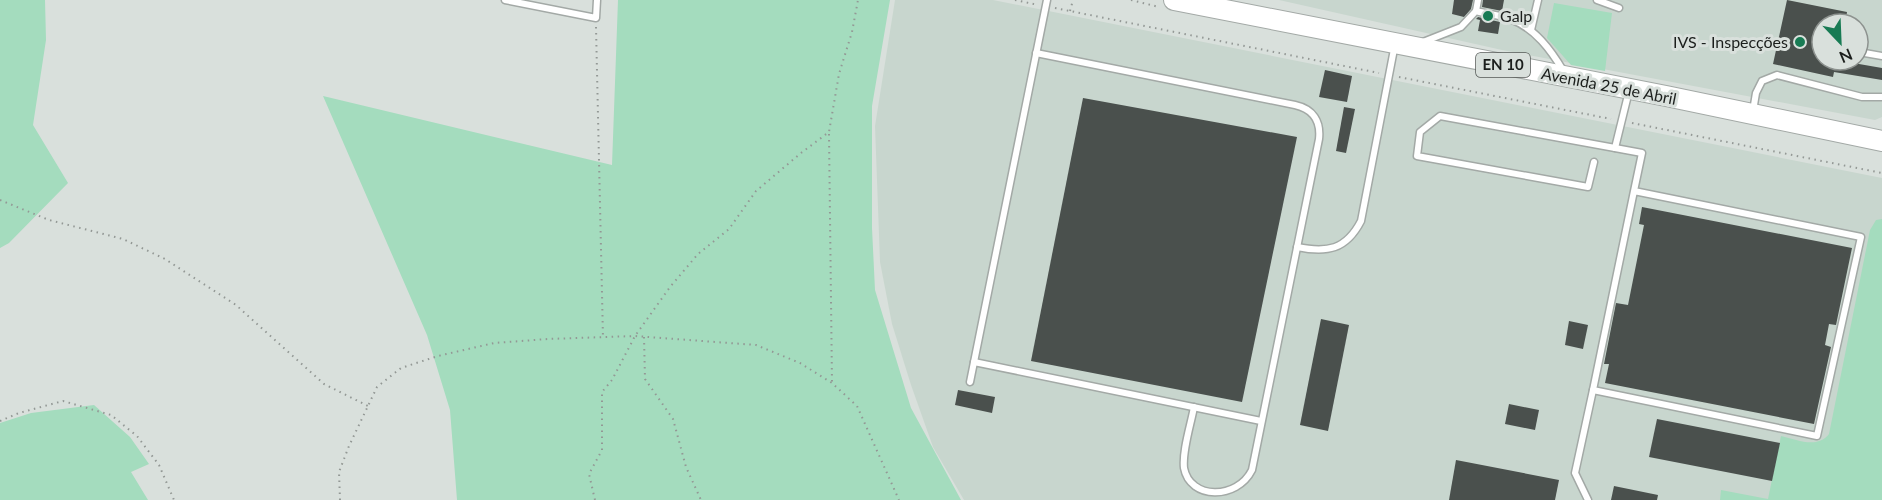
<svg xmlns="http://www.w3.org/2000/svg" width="1882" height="500" viewBox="0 0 1882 500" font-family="Lato,sans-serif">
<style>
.built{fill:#c8d6ce;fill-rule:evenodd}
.green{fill:#a4dcbe}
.building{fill:#4a504d}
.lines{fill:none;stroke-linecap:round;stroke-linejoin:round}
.service-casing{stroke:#a3a9a6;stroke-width:9}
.primary-casing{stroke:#a3a9a6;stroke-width:22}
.path{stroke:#939895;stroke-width:2;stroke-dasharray:1.5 4.5;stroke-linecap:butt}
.service{stroke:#fff;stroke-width:6}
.primary{stroke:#fff;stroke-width:20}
.poi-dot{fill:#187b54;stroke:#d9e0dc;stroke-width:2}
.labels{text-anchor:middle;stroke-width:6;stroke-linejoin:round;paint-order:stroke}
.shield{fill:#d9e0dc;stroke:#545856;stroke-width:1.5}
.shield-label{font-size:15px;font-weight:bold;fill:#1b1e1c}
.poi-label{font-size:16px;fill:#1b1e1c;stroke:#d9e0dc;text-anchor:start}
.street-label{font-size:16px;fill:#1b1e1c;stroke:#d9e0dc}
</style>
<rect width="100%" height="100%" fill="#d9e0dc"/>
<g class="built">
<path d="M895,0H993L1882,178V500H964L933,447L911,385L892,324L880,262L875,126Z"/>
<path d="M1279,0H1882V117L1875,120L1502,50ZM1822,24H1858V60H1822Z"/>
</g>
<g class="green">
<path d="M0,0H45L46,40L33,125L68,183L9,243L0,248Z"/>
<path d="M618,0H890L872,106V228L875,290L911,408L961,500H457L450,410L427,335L323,96L612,165Z"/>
<path d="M1554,3L1612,13L1605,71L1571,65L1547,38Z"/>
<path d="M1882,219V500H1720L1721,490L1768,499L1781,436C1798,440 1817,449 1829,434L1870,230L1876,220Z"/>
<path d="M94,405L130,437L149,464L131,472L148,500H0V423L31,413Z"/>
</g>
<g class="building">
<path d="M1454,0H1473L1471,9L1464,17L1452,14Z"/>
<path d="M1483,0H1504L1502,11L1482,7Z"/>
<path d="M1787,0L1847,12L1845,24H1822V60H1836L1882,68V80L1834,72L1833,77L1773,64Z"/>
<path d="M1478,17L1500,22L1498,34L1478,31L1480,20L1476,19Z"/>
<path d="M1325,70L1352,76L1347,102L1319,97Z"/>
<path d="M1083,98L1297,137L1242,402L1031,361Z"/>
<path d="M1344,107L1355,109L1346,153L1336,151Z"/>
<path d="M1642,207L1852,248L1836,325L1829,324L1825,345L1831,347L1814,424L1605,383L1609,364H1604L1616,303L1628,305L1644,225L1639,224Z"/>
<path d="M1321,319L1349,325L1328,431L1300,425Z"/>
<path d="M1569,321L1588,325L1583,349L1565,345Z"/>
<path d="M958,390L995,397L992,413L955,405Z"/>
<path d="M1509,404L1539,410L1535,430L1505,424Z"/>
<path d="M1657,419L1780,443L1772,481L1649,457Z"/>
<path d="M1456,460L1559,480L1555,500H1449Z"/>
<path d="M1614,486L1658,495L1657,500H1611Z"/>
</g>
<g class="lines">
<g class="service-casing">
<g id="service">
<path d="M505,0L596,18L597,0"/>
<path d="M1597,0L1619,8"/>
<path d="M1476,11L1478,0"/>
<path d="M1531,30L1538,0"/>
<path d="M1423,42L1461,27L1476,11C1487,14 1499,15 1510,19C1535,28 1551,50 1564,72"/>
<path d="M1859,52L1882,56"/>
<path d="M1036,53L1295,105C1313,109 1321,121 1319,139L1252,470C1237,500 1190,500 1184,468C1182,451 1191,424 1194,407"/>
<path d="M1753,111L1756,93L1762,81L1777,75L1862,97H1882"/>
<path d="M1615,148L1629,91"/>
<path d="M1594,162L1588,187L1417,156L1420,132L1440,116L1615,148L1642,153L1634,191L1861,237L1817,436L1593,390L1634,191"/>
<path d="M1297,247C1327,253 1346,250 1361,221L1395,44"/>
<path d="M974,362L1261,421"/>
<path d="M970,382L1047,0"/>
<path d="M1588,500L1575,473L1593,390"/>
</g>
</g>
<g class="primary-casing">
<path id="primary" d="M1174,0L1666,96L1882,141"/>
</g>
<g class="path">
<path d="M1015,0L1038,5"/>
<path d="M1131,0L1159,7"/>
<path d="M1055,8L1379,73"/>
<path d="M1070,11L1073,0"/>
<path d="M596,27L603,338"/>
<path d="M1399,77L1611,119"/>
<path d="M1632,123L1882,173"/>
<path d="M829,134L832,383"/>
<path d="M0,200L49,220L123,239L165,259L236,305L324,384L368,406"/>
<path d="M644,337L645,379L673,419L686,467L701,500"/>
<path d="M0,421L19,413L63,401L111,415L137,436L159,465L174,500"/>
<path d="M340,500L339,472L349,446L377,387L401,368L438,356L494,343L548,339L635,336L756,345L800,363L832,383L857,406L899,500"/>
<path d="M595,500L589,474L602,450V392L612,380L635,336L670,287L698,254L729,229L756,191L801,153L829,132L839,74L852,32L858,0"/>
</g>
<use href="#service" class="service"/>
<use href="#primary" class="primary"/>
</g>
<g class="poi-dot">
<circle cx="1488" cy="16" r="6"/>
<circle cx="1800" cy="42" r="6"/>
</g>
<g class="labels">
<rect class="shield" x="1476" y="53" width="54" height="24" rx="4.5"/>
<g class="shield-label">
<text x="1503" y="70">EN 10</text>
</g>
<g class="poi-label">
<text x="1500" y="22">Galp</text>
<text x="1788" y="48" text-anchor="end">IVS - Inspecções</text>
</g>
<g class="street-label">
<text transform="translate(1609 86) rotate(11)" y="6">Avenida 25 de Abril</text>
</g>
</g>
<g transform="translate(1840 42) rotate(157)"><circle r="28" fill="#d9e0dc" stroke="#8d928f" stroke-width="1.5"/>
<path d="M0-4.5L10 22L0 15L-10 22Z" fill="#187b54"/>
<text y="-9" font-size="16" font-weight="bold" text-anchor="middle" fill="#1b1e1c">N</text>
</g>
</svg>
